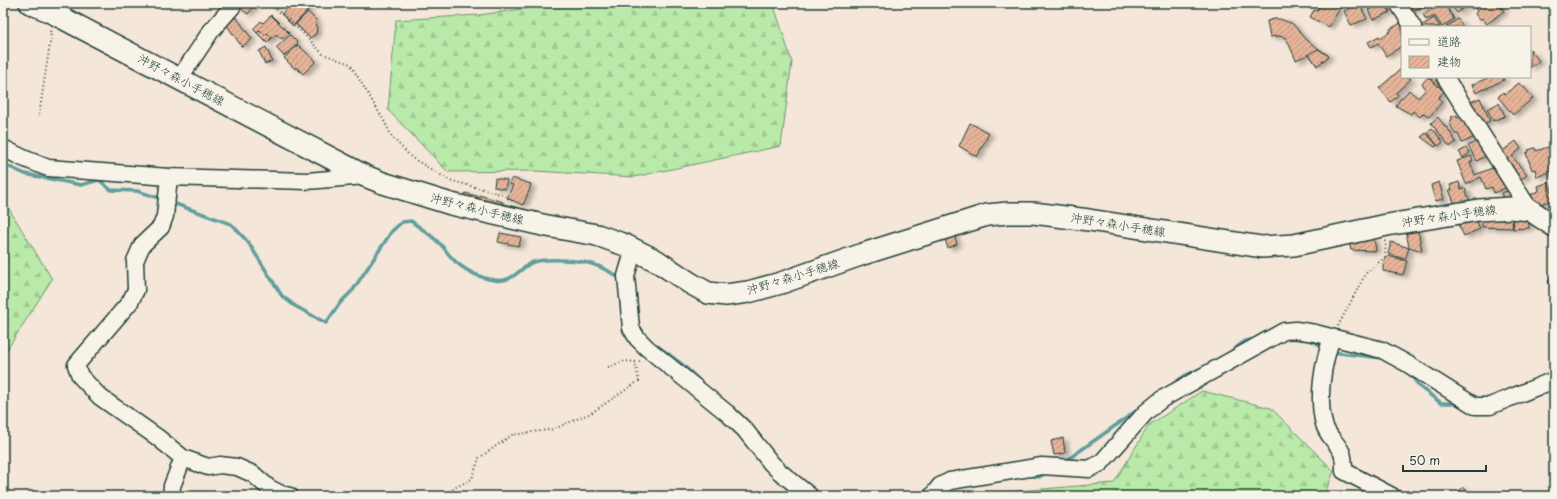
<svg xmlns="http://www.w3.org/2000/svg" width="1557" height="499" viewBox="0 0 1557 499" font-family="'Playpen Sans','Klee One',sans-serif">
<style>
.forest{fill:url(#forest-firs);stroke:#6c946e}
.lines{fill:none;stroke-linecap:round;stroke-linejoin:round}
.stream{stroke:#619e9e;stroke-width:3.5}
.building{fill:url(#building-hatch);stroke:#1f3d34;filter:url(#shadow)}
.minor-casing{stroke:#1f3d34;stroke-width:19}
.major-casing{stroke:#1f3d34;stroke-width:24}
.path{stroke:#1f3d34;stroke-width:2;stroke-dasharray:1 3;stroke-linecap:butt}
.minor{stroke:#f7f3e8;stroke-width:16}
.major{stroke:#f7f3e8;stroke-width:21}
.labels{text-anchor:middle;stroke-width:3;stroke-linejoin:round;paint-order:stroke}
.street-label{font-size:12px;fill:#1f3d34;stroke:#f7f3e8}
</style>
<defs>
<pattern id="forest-firs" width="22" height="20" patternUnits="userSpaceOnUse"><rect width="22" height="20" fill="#b9eaa9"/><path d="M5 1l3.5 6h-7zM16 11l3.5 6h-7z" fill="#9fca92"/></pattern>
<pattern id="building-hatch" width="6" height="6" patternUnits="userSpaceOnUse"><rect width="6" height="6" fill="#e7b499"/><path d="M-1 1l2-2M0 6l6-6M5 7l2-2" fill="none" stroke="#bb947e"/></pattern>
<filter id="shadow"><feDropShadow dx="4.5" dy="2.5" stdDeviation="2" flood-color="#0004"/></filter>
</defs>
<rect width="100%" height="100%" fill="#f4e6d8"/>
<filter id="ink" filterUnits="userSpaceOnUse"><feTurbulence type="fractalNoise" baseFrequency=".025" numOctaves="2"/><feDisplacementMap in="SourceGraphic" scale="8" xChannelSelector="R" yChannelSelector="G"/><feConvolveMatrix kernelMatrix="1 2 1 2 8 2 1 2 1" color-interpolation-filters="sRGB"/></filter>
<g filter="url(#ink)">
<g class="forest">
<path d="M567,3H773L792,62L781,146L634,177L535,171L448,172L388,110L396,20L479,15Z"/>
<path d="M3,203L9,209L52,279L3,356Z"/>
<path d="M1202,391L1271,408L1334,471L1324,496H959L1114,483L1149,425Z"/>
</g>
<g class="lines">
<g class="stream">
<path d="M3,164L25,174L81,185L99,180L111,190L137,191L162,199"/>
<path d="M170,202L231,224L248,242L282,296L295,306L326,323L340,303L353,290L392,231L402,222L411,221C420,228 430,234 438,242C443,246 447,253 452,258C462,269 479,278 494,280C510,283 517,272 529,264C540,257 579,260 592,264C602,267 614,274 622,280"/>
<path d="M638,325L646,336"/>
<path d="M1288,338L1310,340L1324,347"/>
<path d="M656,345L683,365L701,382"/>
<path d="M1332,350L1339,353L1382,358"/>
<path d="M1232,351L1245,341L1256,339"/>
<path d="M1409,373L1420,387L1441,403H1459"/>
<path d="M1173,384L1186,375L1204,367"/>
<path d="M1064,462L1139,409"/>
<path d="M1027,475L1039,477L1047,472"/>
</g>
</g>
<g class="building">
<path d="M239,3H256L248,14L237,6Z"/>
<path d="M267,3H278L274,8Z"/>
<path d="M293,3H304L309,9L293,26L281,14Z"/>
<path d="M1321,3H1331L1340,8L1329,27L1310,17L1314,10L1317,11Z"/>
<path d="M1347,3H1359L1367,19L1351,25L1344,11L1349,9Z"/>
<path d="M1383,3H1386L1390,12L1373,20L1368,10Z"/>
<path d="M1405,3H1434L1409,12Z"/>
<path d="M1449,3H1459L1463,8L1457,13Z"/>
<path d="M1461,3H1473L1465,8Z"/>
<path d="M1479,3H1498L1504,11L1487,24L1482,18L1480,20L1475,14L1477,11L1474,7Z"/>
<path d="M1445,4L1454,19L1442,27L1435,16L1426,20L1423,14Z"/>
<path d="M308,12L318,22L315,25L317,27L316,34L310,38L296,24Z"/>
<path d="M271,15L289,33L282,39L276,34L267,43L253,29L261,21L263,23Z"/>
<path d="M236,17L252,39L242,47L226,24Z"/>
<path d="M1434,18L1440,27H1419Z"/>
<path d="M1274,19H1280L1293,24L1305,39L1329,56L1317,66L1309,54L1296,60L1286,38L1279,36L1270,37L1267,21Z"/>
<path d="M1458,19L1463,27H1446Z"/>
<path d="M1401,23L1404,27H1402V46L1386,56L1378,43L1371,47L1368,42L1379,36L1380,38L1391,31L1390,29Z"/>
<path d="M260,30L265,35L267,33L272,37L267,43L257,33Z"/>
<path d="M290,35L298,43L284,56L276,48Z"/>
<path d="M298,45L316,61L303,74L296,67L295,69L284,58Z"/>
<path d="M266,47L272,61L265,64L259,51Z"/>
<path d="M1318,49L1329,56L1317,66L1309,54Z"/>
<path d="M1530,49L1539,61L1530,68Z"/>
<path d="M1402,68V77H1410L1411,79L1396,93L1398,95L1391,102L1379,88Z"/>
<path d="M1428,77L1444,91L1438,98L1442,102L1429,117L1424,113L1420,117L1413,111L1411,114L1396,106L1400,99H1401L1409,90L1418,98L1426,89L1422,84Z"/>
<path d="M1429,77H1445L1448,95Z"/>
<path d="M1489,77H1503L1504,80L1476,93L1472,85Z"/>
<path d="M1519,83L1523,88L1524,87L1533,98L1513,115L1498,97L1503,92L1505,94Z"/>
<path d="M1480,98L1490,121L1479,126L1470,102Z"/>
<path d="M1499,103L1505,116L1493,121L1487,109Z"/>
<path d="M1466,114L1477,136L1462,143L1458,134H1455L1449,122L1452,120L1451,117L1456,115L1457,118Z"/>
<path d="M1438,117L1446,128L1447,127L1456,142L1450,147L1431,123Z"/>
<path d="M970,123L989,133L977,157L959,146Z"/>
<path d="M1432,128L1443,142L1438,146L1427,132Z"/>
<path d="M1426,133L1437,145L1435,147L1421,137Z"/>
<path d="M1481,139L1492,152L1477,161L1468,146Z"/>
<path d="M1516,141L1521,149L1512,156L1527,175L1520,180L1501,152Z"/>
<path d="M1548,147L1552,156L1554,155V170L1537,177L1535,169L1532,170L1526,153L1529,152L1528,150L1535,148L1536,151Z"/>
<path d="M1466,148L1470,153L1463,158L1459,152Z"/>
<path d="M1471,156L1473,161L1470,162L1475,175L1497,166L1511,185L1494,193L1492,187L1486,189L1481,177L1466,184L1457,161Z"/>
<path d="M495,178L507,180L505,189L494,187Z"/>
<path d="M512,178L531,184L529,191L523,205L507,198L513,185L509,184Z"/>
<path d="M1439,182L1444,199L1435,201L1431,185Z"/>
<path d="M1459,182L1461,189L1465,188L1471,205L1456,207L1449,190H1452L1450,185Z"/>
<path d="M1549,182L1554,200L1536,205L1534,200L1532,201L1530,195L1539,191L1538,186Z"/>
<path d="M1516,188L1520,199L1505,204L1501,193Z"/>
<path d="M465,193L477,196L475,205L463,202Z"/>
<path d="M479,195L503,202L499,212L477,205Z"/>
<path d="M1475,216L1480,229L1464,236L1458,224Z"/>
<path d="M1482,217L1513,218L1512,228L1482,227Z"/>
<path d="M1514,218L1529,222V228L1513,229Z"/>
<path d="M1418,230L1422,251L1409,247L1406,232Z"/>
<path d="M500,233L521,237L519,246L498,242Z"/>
<path d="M954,234L957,244L948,248L944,237Z"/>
<path d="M1374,238L1376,251L1351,250L1349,242Z"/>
<path d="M1391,242L1409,248L1405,259L1388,254Z"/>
<path d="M1388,256L1407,261L1403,275L1383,271V263Z"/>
<path d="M1554,274V286L1548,282Z"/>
<path d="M1063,438L1065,453L1054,455L1051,441Z"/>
<path d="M1463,487L1473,496H1454Z"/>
</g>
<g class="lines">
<g class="minor-casing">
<g id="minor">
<path d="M1398,3L1413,27"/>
<path d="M1445,77L1530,210"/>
<path d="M179,79L211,31L232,7L233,3"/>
<path d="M3,148L23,158L48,168L169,177L307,181L365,176"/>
<path d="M169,177L165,216L161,227L142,245L135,261L136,290L130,302L76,365L80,376L100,397L157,437L183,458L208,467L220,465L237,467L253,474L269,488L281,494L290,496"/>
<path d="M634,249L626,276L631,328L637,338L647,348L727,413L745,430L771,463L780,472L810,496"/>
<path d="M1332,338C1323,362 1317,398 1324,424C1327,436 1337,442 1342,453C1344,458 1344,466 1344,471L1392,496"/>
<path d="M171,496L172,486L183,458"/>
<path d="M932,496L940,486L950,481L1042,466L1089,469L1101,463L1146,412L1162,399L1284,331L1296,330L1315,333L1382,350L1406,363L1475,406H1490L1554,380"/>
</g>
</g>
<g class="major-casing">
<path id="major" d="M30,3L49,11L365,176L383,183L451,204L547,226L597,235L625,245L657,261L690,283L708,293L726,295L748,292L781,283L863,254L987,215L1008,213H1033L1089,220L1262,247L1294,245L1387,225L1479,210L1511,208L1530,210L1554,226"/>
</g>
<g class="path">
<path d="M266,3L275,8L298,28L323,54L350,64L383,119L392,137L412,158L449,180L504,195L512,201"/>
<path d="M39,115L51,37L50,30"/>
<path d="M1338,326L1366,273L1385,257L1386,240"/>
<path d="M608,367L625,361L635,362L641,361"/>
<path d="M361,496L368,494L372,496"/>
<path d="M448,496L454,488L472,479L479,458L512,435L554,429L591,413L639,381L635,362"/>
</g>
<use href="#minor" class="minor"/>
<use href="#major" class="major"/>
</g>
</g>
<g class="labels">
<g class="street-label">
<text transform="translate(181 80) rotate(28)" y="4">沖野々森小手穂線</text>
<text transform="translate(477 209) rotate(14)" y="4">沖野々森小手穂線</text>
<text transform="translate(1449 216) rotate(-8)" y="4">沖野々森小手穂線</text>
<text transform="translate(1118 225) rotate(9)" y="4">沖野々森小手穂線</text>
<text transform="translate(793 277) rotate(-17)" y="4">沖野々森小手穂線</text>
</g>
</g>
<rect width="1557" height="499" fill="none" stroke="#f7f3e8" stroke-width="16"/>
<rect x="8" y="8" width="1541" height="483" fill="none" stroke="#1f3d34" stroke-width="1.5" filter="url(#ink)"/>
<rect x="1401" y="26" width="130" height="52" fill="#f7f3e8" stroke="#a1aaa0"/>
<rect x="1409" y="39" width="20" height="6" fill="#f7f3e8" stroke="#a1aaa0"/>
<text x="1437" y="46" font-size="12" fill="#1f3d34">道路</text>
<rect x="1409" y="56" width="20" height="12" fill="url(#building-hatch)" stroke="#a1aaa0"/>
<text x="1437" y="66" font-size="12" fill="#1f3d34">建物</text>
<path d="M1403 465v6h83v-6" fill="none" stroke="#1f3d34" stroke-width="2"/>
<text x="1409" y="465" font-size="12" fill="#1f3d34" stroke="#f7f3e8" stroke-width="3" paint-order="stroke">50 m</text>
</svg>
